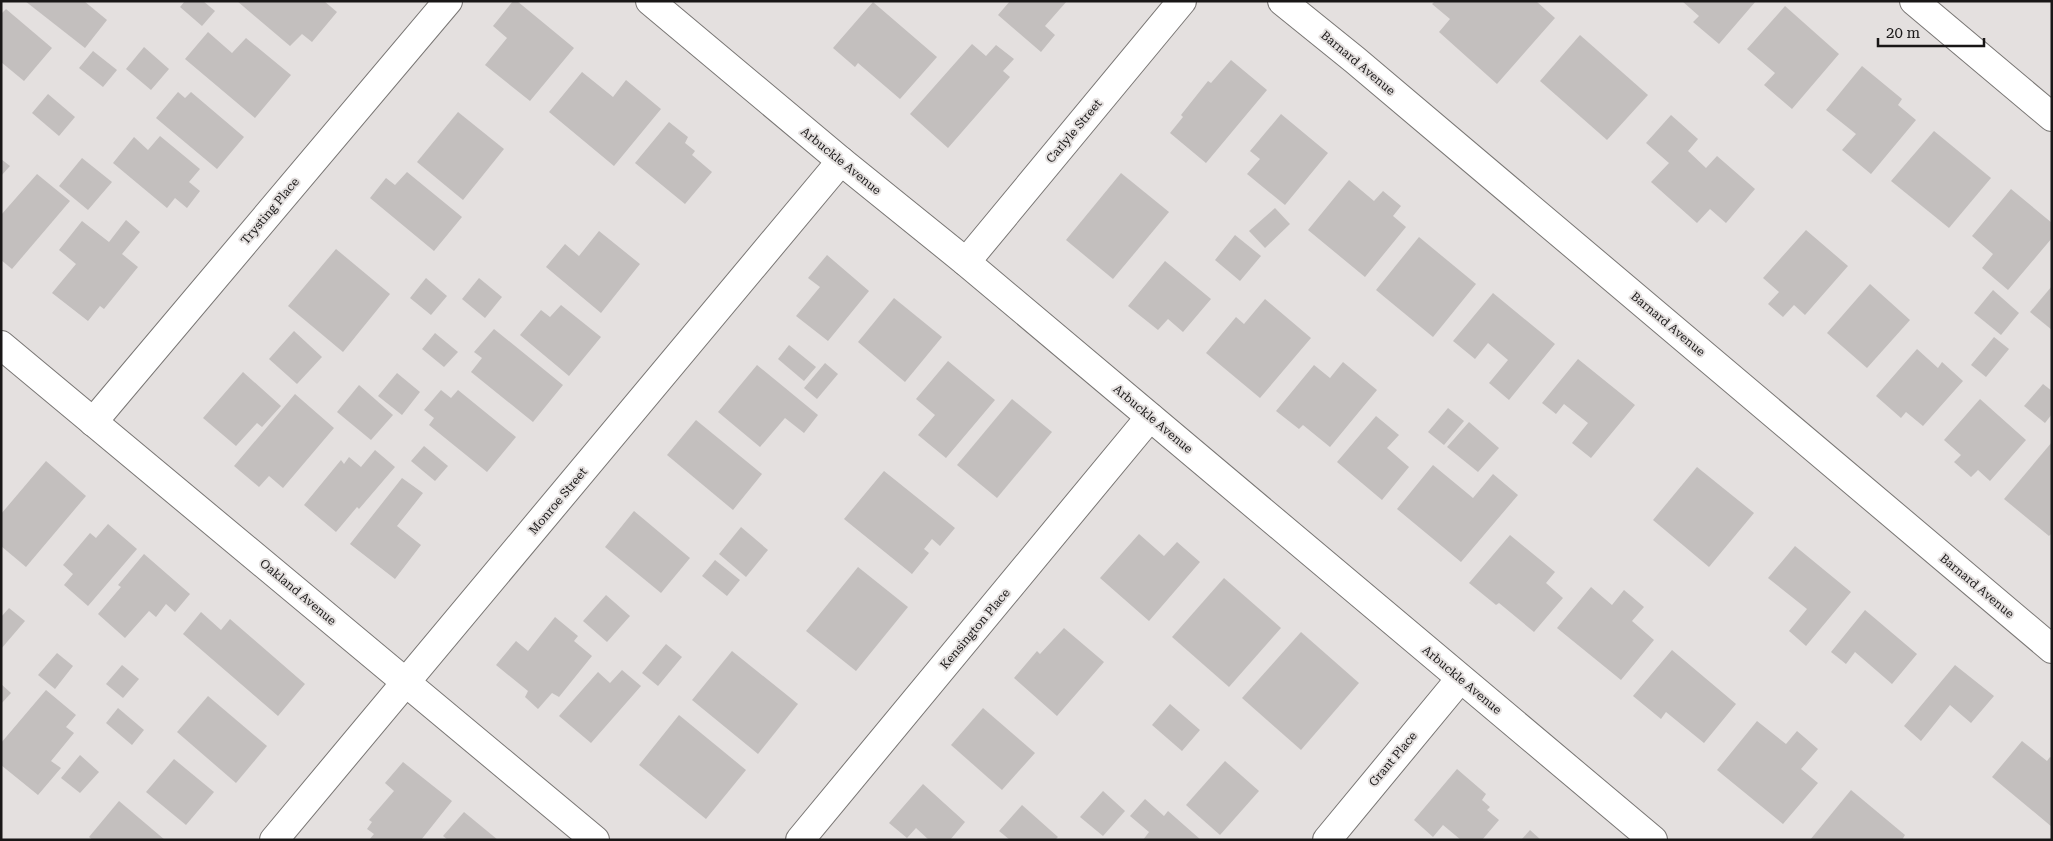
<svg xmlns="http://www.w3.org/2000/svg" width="2053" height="841" viewBox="0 0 2053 841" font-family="'Roboto Serif',serif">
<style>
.building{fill:#c3bfbe}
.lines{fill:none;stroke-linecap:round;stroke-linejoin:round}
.minor-casing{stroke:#797674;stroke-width:30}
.minor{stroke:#fff;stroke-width:28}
.labels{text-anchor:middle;stroke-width:4;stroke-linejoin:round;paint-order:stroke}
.street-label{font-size:12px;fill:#191717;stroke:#e4e0df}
</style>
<rect width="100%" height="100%" fill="#e4e0df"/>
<g class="building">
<path d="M25,1H84L107,20L85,48Z"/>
<path d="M185,1H203L215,11L202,26L180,7Z"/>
<path d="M237,1H324L337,12L312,42L302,34L290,46Z"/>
<path d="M513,1H517L574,48L530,101L485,65L507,38L493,26Z"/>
<path d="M1010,1H1067L1045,26L1055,35L1041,52L998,15Z"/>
<path d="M1435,1H1536L1555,18L1497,84L1439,32L1450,19L1432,4Z"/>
<path d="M1682,1H1756L1719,44L1693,22L1699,16Z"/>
<path d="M873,2L937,57L900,99L858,63L855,67L833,48Z"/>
<path d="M1785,6L1839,54L1792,109L1764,85L1775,73L1747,49Z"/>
<path d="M6,9L52,48L24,81L1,62V14Z"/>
<path d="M208,32L232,53L246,38L291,75L255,118L185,59Z"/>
<path d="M1580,35L1648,95L1607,140L1540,81Z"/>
<path d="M972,44L986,56L996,45L1014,59L1003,71L1010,77L948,148L910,114Z"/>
<path d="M144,47L169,69L151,90L126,69Z"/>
<path d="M93,51L117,70L103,87L79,68Z"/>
<path d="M1231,60L1267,90L1206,163L1170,133L1183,117L1181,115L1208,81L1211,83Z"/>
<path d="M1862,66L1902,99L1898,105L1916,120L1871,174L1842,150L1856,134L1826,110Z"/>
<path d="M582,72L613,97L626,80L661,109L614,166L549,112Z"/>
<path d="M178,92L185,98L191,92L244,137L217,169L156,118Z"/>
<path d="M48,94L75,117L59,136L32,113Z"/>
<path d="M458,112L504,149L463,200L417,162Z"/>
<path d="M1281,114L1328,153L1285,205L1247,174L1260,159L1250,151Z"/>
<path d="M1671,115L1698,139L1688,151L1706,168L1717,156L1755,189L1726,223L1710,209L1697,223L1651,182L1669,163L1646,143Z"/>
<path d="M669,122L688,137L685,143L695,151L692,155L712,172L685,204L635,163Z"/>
<path d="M1934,131L1991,178L1949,228L1891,181Z"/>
<path d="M160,136L200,169L189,182L200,191L187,208L175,198L167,208L113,163L134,137L148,150Z"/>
<path d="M82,158L112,182L88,210L59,186Z"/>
<path d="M1,159L10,166L1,176Z"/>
<path d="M407,172L462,217L434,251L370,198L386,178L395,185Z"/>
<path d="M1121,173L1169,212L1113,279L1066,240Z"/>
<path d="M37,174L70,201L12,269L1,260V215Z"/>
<path d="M1349,180L1374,201L1383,191L1401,206L1393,216L1406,227L1365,277L1308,230Z"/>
<path d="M2011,189L2052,223V238L2008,290L1982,268L1993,254L1972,236Z"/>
<path d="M1275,208L1290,224L1265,248L1249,231Z"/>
<path d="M126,220L140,232L122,254L138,267L104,309L100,306L88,321L52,293L76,264L59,250L82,221L109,242Z"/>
<path d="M1806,230L1848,266L1805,315L1794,305L1783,317L1768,304L1779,292L1763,278Z"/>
<path d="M599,231L640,264L601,313L546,267L565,244L579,256Z"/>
<path d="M1235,235L1261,256L1240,281L1215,260Z"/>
<path d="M1419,237L1476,284L1433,337L1376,290Z"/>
<path d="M336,249L390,294L343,352L288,306Z"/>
<path d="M827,255L869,291L828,341L796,316L820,287L808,278Z"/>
<path d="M1165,261L1211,299L1183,332L1168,319L1158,330L1128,306Z"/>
<path d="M426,278L447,296L431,315L410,298Z"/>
<path d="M479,278L502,297L485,318L462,299Z"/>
<path d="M1870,284L1910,320L1867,368L1827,333Z"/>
<path d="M2052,286V330L2030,312Z"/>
<path d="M1993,290L2019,313L2001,335L1974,313Z"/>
<path d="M1493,293L1555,344L1509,400L1489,383L1508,360L1488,343L1475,359L1453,341Z"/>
<path d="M894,298L942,337L905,382L858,342Z"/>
<path d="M1265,299L1311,338L1260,398L1206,353L1236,317L1244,324Z"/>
<path d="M561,305L601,337L569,376L520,335L541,310L550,317Z"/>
<path d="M494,329L563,385L533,422L471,372L482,358L474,352Z"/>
<path d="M294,331L322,357L297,384L269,359Z"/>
<path d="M435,333L458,352L444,367L422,349Z"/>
<path d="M1994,337L2009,349L1986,377L1971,365Z"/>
<path d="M789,345L816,367L804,381L778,359Z"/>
<path d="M1917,349L1938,368L1942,362L1963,381L1923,426L1906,412L1901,418L1876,396Z"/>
<path d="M1578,359L1635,405L1591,458L1572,443L1588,423L1564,404L1556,414L1542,403Z"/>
<path d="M948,361L995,400L946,458L918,435L935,415L916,399Z"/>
<path d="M1343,362L1377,390L1330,447L1303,425L1299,429L1276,411L1314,365L1330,378Z"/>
<path d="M825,363L838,374L817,399L804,388Z"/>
<path d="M757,365L818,415L804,433L785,418L760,447L718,412Z"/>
<path d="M243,372L281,406L262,427L257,423L236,446L203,418Z"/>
<path d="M397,373L420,392L402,415L378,396Z"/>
<path d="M2043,384L2052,391V414L2045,423L2024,406Z"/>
<path d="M359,385L393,415L371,440L337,412Z"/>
<path d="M441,390L451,398L458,390L516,437L487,472L429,425L434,418L424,410Z"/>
<path d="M295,394L334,428L283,488L269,476L259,487L234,466Z"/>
<path d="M1012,399L1052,432L997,498L957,465Z"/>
<path d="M1980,399L2026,440L1990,481L1978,470L1971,477L1954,462L1961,455L1944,440Z"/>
<path d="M1448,408L1464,421L1444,445L1428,432Z"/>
<path d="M1376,416L1399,435L1387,448L1409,467L1382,500L1337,462Z"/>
<path d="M696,420L762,474L733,510L667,455Z"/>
<path d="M1469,422L1499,448L1478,472L1447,447Z"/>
<path d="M2052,442V533L2049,536L2004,499Z"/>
<path d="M424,446L448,466L435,481L411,461Z"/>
<path d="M375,450L395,467L359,509L357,507L336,532L304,505L341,460L344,464L349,457L361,467Z"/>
<path d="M46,461L86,496L26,567L1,546V514Z"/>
<path d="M1433,465L1473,498L1493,474L1518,495L1461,562L1397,509Z"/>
<path d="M1697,467L1754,513L1709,567L1653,520Z"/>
<path d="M884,471L955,528L940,546L932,539L924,549L929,553L912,574L844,519Z"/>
<path d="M402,478L423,493L397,526L421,545L395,579L350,544Z"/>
<path d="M634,511L690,558L661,593L605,547Z"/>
<path d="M108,524L137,549L88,606L64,585L73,574L63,565L90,533L96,538Z"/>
<path d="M741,527L768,550L746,577L719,554Z"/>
<path d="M1139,534L1164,556L1177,542L1200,562L1149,621L1100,578Z"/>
<path d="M1510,535L1555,572L1546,583L1563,598L1534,632L1499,603L1496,605L1469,583Z"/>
<path d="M1795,546L1851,592L1806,646L1789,631L1807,609L1768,578Z"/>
<path d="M144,554L190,594L175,612L166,604L156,617L149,611L125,638L98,614L121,587L118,585Z"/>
<path d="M715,560L740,580L727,596L702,576Z"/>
<path d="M858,567L908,607L856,671L806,631Z"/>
<path d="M1224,578L1281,628L1229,687L1172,637Z"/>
<path d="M1591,587L1612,605L1624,590L1644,607L1632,621L1654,640L1621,680L1557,628Z"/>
<path d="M606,595L630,616L607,642L583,621Z"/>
<path d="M9,608L25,621L1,649V617Z"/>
<path d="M1865,610L1917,654L1892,684L1855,652L1846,664L1831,652Z"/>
<path d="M201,612L221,630L230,619L305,684L278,716L183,634Z"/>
<path d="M555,617L578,636L574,641L592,656L559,697L552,693L538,709L525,697L528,691L496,665L516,641L528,651Z"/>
<path d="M1064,628L1104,662L1057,716L1014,678L1037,651L1040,654Z"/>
<path d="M1301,632L1359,683L1301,750L1242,698Z"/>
<path d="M666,644L682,657L658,686L642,673Z"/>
<path d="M1672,650L1736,704L1704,743L1666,712L1661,719L1633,696Z"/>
<path d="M732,651L798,704L758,754L692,700Z"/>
<path d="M57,653L73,666L55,689L38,675Z"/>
<path d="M122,665L139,679L123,698L106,684Z"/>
<path d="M1955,665L1994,696L1971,723L1950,705L1921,741L1904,726Z"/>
<path d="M622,670L641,686L591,743L559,716L598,672L610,683Z"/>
<path d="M1,684L11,693L1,704Z"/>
<path d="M46,690L76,715L66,727L74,733L51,761L61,768L38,795L1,765V743Z"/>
<path d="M208,696L267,746L236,783L177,732Z"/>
<path d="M1170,704L1200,730L1182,751L1152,725Z"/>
<path d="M118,708L144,730L132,745L106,723Z"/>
<path d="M983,708L1035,753L1002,790L951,745Z"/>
<path d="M679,715L746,770L706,819L639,765Z"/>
<path d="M1757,721L1786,744L1797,731L1818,749L1801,769L1818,783L1783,824L1717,770Z"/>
<path d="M2022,741L2047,761L2050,757L2052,758V827L1992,777Z"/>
<path d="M80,755L99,772L80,793L61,778Z"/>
<path d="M174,759L214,792L186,825L146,792Z"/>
<path d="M1225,761L1259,791L1220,835L1186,805Z"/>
<path d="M403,762L452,801L421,840H369L374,834L367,829L372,822L369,820L394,791L385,783Z"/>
<path d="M1457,769L1486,794L1482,800L1490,807L1487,810L1499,820L1482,840H1461L1443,825L1433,837L1414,820Z"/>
<path d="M923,784L965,822L950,840H929L916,828L907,838L889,823Z"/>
<path d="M1851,790L1905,835L1902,840H1810Z"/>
<path d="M1103,791L1125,811L1103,836L1080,817Z"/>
<path d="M1145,799L1164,816L1168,811L1201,840H1143L1149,832L1130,816Z"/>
<path d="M119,801L165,840H93L89,837Z"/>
<path d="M1022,805L1058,837L1055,840H1010L999,831Z"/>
<path d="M464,812L498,840H448L443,836Z"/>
<path d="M1530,830L1541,840H1521Z"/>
</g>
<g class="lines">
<g class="minor-casing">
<g id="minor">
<path d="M650,1L841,161L966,262L1653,840"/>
<path d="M1282,1L1355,60L2052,649"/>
<path d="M1914,1L2052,117"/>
<path d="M966,262L1182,1"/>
<path d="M1,345L595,840"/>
<path d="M93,422L448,1"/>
<path d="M274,840L841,161"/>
<path d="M800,840L1150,417"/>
<path d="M1327,840L1460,679"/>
</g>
</g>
<use href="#minor" class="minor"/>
</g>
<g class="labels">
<g class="street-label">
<text transform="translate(1358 63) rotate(40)" y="4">Barnard Avenue</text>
<text transform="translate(1074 131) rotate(-50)" y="4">Carlyle Street</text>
<text transform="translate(841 161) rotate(39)" y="4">Arbuckle Avenue</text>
<text transform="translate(270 211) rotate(-50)" y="4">Trysting Place</text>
<text transform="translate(1668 324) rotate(40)" y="4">Barnard Avenue</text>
<text transform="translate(1153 419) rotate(40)" y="4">Arbuckle Avenue</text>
<text transform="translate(558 501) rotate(-50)" y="4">Monroe Street</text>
<text transform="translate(1977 586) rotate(40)" y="4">Barnard Avenue</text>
<text transform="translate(298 592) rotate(40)" y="4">Oakland Avenue</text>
<text transform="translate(975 629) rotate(-50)" y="4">Kensington Place</text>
<text transform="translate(1462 680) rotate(40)" y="4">Arbuckle Avenue</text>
<text transform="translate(1393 759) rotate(-50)" y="4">Grant Place</text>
</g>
</g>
<rect width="2053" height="841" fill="none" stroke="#191717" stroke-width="5"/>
<path d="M1878 38v8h106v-8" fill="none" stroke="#191717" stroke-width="2.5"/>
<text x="1886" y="38" font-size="15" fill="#191717" stroke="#e4e0df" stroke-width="4" paint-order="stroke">20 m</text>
</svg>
